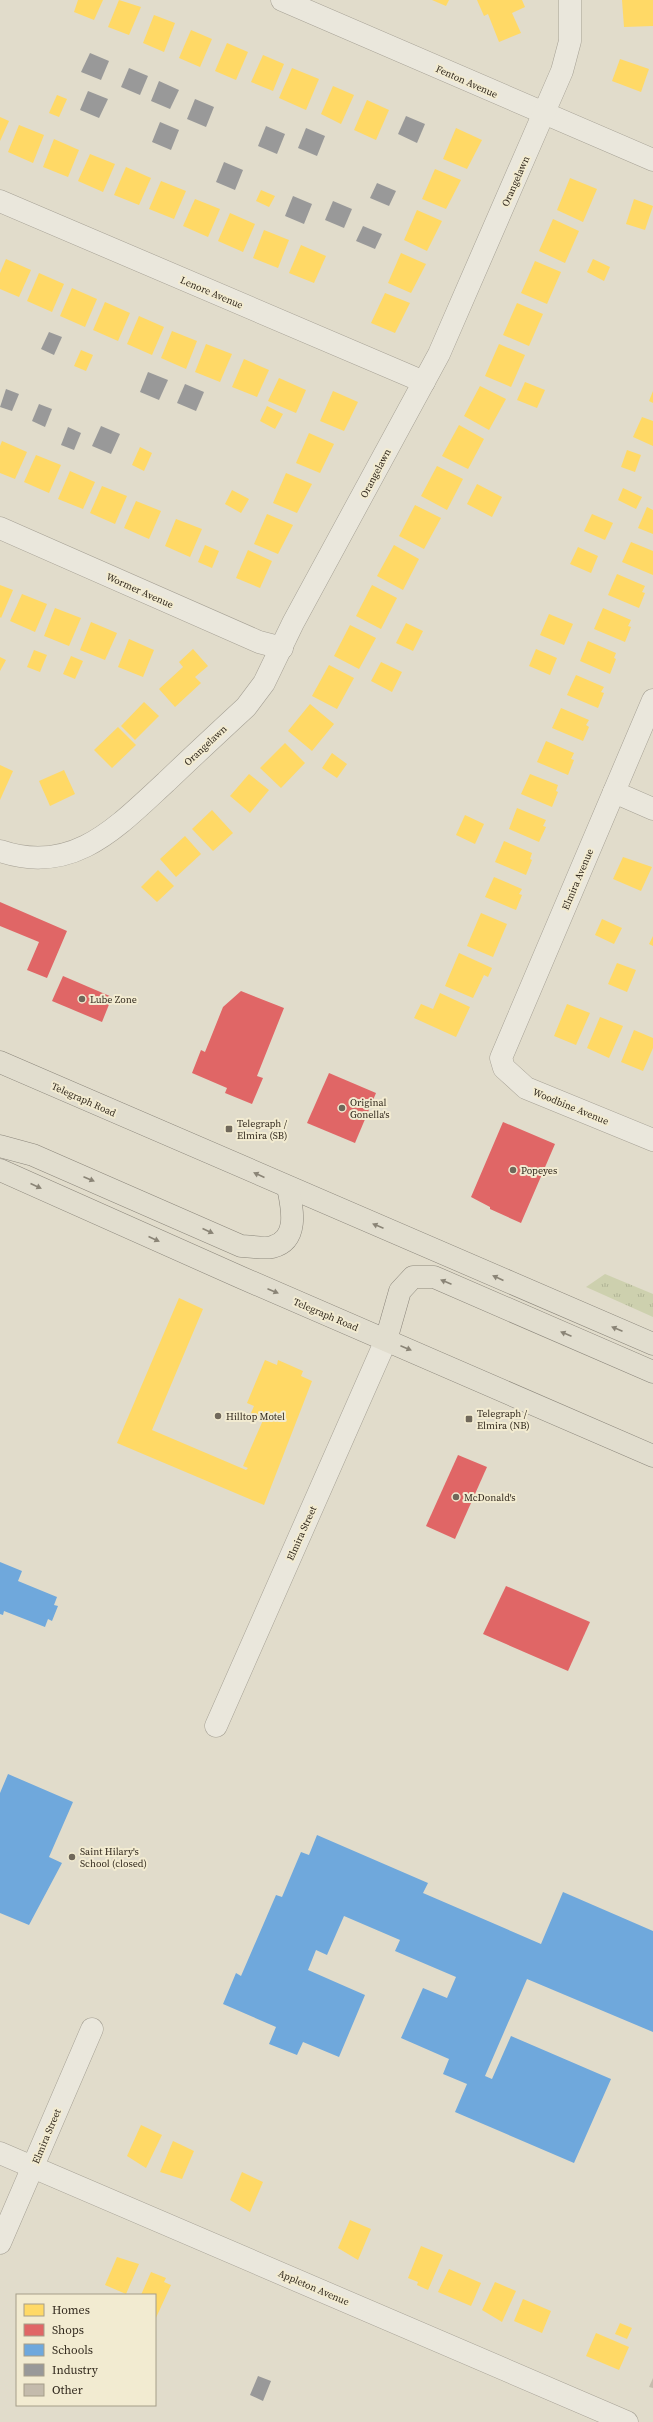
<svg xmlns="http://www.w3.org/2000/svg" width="653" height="2422" viewBox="0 0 653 2422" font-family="'Source Serif 4',serif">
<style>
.grass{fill:url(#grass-tufts)}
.homes{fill:#ffd966}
.shops{fill:#e06666}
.schools{fill:#6fa8dc}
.industry{fill:#999}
.building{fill:#c4bbac}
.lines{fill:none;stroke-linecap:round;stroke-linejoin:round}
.street-casing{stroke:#a6a195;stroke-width:23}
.primary-casing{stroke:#8b867b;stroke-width:23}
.street{stroke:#eae7dc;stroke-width:22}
.primary{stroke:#e1ddce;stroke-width:22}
.oneway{fill:#8a8476}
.poi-dot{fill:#70685b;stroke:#f2ebd1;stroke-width:1.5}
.labels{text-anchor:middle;stroke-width:4;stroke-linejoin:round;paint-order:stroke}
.street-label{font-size:10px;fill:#332a1e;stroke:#f2ebd1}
.poi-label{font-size:10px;fill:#332a1e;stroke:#f2ebd1;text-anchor:start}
</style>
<defs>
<pattern id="grass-tufts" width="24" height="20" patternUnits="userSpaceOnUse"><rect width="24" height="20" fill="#cdd0ae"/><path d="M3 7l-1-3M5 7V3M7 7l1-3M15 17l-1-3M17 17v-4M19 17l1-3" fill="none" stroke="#b0b395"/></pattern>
</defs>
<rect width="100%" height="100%" fill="#e1dccb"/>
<path class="grass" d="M605,1274L653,1294V1317L586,1287Z"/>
<g class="homes">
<path d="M78,0H103L94,20L74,12Z"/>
<path d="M119,0L141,7L129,35L108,27Z"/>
<path d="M432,0H449L446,6Z"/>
<path d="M477,0H522L525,7L512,13L521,33L499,42L488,14L484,16Z"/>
<path d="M622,0H653V26L624,27Z"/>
<path d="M154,15L175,23L164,52L143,43Z"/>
<path d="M191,30L212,39L200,67L179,58Z"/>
<path d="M227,43L248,52L236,80L215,71Z"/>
<path d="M263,55L284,64L273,91L251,82Z"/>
<path d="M620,59L649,69L641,92L612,81Z"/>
<path d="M292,68L319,79L306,110L279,98Z"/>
<path d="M333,86L354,95L341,124L321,114Z"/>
<path d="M57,95L67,99L59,117L49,113Z"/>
<path d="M367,100L389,110L376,140L354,130Z"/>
<path d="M0,117L9,121L0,141Z"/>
<path d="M19,125L44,135L33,163L8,152Z"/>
<path d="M456,128L482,140L467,169L443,159Z"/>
<path d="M54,139L79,150L68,177L43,167Z"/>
<path d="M90,154L115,164L103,192L78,181Z"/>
<path d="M126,167L151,178L139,205L114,195Z"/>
<path d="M435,169L461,180L446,209L422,199Z"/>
<path d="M570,178L597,189L583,222L557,210Z"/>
<path d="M161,181L186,191L174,219L149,209Z"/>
<path d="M261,190L275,196L269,207L256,201Z"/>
<path d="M195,199L220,209L208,237L183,226Z"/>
<path d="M634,199L653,206L645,230L626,224Z"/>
<path d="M417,210L442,221L427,251L404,240Z"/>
<path d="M230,213L255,224L243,252L218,241Z"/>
<path d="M553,219L579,231L565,263L539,251Z"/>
<path d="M264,230L289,240L278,268L253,258Z"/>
<path d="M301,245L326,256L314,283L289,273Z"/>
<path d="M401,253L426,264L411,293L388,283Z"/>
<path d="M6,259L31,270L19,297L0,289V273Z"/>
<path d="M593,259L610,267L604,281L587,272Z"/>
<path d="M535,261L561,272L547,304L521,293Z"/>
<path d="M39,273L64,284L52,312L27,301Z"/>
<path d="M72,288L97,299L85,327L60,316Z"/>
<path d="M385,293L410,303L395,333L371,323Z"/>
<path d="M105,302L130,313L118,341L93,330Z"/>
<path d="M517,303L543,314L529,346L503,335Z"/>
<path d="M139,316L164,327L152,355L127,344Z"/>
<path d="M172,331L197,341L186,369L161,358Z"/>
<path d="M206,344L232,354L220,382L195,372Z"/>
<path d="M499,344L525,355L511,387L485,376Z"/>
<path d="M81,350L93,355L86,371L74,366Z"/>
<path d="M244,359L269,370L257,397L232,387Z"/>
<path d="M279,378L306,390L296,413L268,401Z"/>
<path d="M525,382L545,390L537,408L517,400Z"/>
<path d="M480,386L506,399L489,430L464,416Z"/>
<path d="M333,391L358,402L344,431L320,421Z"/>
<path d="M653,391V403L649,401Z"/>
<path d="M267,406L283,414L275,429L260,421Z"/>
<path d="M642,417L653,421V446L633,437Z"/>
<path d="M459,425L484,439L468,469L442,456Z"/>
<path d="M309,433L334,444L320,473L296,463Z"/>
<path d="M2,441L27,452L15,479L0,473V446Z"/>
<path d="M140,447L152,453L144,471L132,465Z"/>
<path d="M627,450L641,455L635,472L621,467Z"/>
<path d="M36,455L61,465L49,493L24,482Z"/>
<path d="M437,466L463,479L447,510L421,496Z"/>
<path d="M70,471L95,482L83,509L58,499Z"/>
<path d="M286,473L312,484L297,513L273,503Z"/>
<path d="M477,484L502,497L492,517L467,504Z"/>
<path d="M102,486L127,496L115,524L90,513Z"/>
<path d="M623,488L642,497L636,509L618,500Z"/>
<path d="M232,490L249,499L241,513L225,504Z"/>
<path d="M136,501L161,511L149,539L124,528Z"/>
<path d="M415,505L441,518L424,549L399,536Z"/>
<path d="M647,507L653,510V534L638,528Z"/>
<path d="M267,514L293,525L278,554L254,544Z"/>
<path d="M592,514L613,523L605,540L584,531Z"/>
<path d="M176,519L202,529L190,557L165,546Z"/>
<path d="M631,542L653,551V575L622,562Z"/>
<path d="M205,545L219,551L212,568L198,562Z"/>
<path d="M394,545L419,559L403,590L377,576Z"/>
<path d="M578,547L598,556L591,573L570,564Z"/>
<path d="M248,550L272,561L260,588L236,578Z"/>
<path d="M617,574L645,586L642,592L645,593L639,608L608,595Z"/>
<path d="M0,585L13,590L1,618L0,617Z"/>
<path d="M372,585L397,598L381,629L356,616Z"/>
<path d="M22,594L47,604L35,632L10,621Z"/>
<path d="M55,608L81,618L69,646L44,636Z"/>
<path d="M603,608L631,620L628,626L631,627L625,642L594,629Z"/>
<path d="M549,614L573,624L564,645L540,635Z"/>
<path d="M91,622L117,633L105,660L80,650Z"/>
<path d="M406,623L423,631L413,651L396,643Z"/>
<path d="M350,625L376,638L359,669L334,656Z"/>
<path d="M129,639L154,650L143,677L118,667Z"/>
<path d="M588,641L616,653L614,658L616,659L610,674L580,661Z"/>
<path d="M193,649L208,666L195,677L201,683L175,707L159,689L183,667L179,662Z"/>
<path d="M536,649L557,658L550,675L529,666Z"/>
<path d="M34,650L47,655L40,672L27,667Z"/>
<path d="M71,656L83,661L75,679L63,674Z"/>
<path d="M0,657L6,660L0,671Z"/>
<path d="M381,662L402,672L392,692L371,681Z"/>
<path d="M329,665L354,678L337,709L312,696Z"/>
<path d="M576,675L604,687L601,692L604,693L598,708L567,695Z"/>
<path d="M144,702L159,716L135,740L121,726Z"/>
<path d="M310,704L334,724L312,751L288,731Z"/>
<path d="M561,708L589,720L586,725L589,727L583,741L552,728Z"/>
<path d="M118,727L136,745L112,768L94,750Z"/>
<path d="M546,741L574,753L571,759L574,760L568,775L537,762Z"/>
<path d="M285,743L305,763L281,788L260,768Z"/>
<path d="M332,753L347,764L337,778L322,768Z"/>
<path d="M0,765L13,771L0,800Z"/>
<path d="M64,770L75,794L50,806L39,781Z"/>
<path d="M249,774L269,790L250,813L230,796Z"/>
<path d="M530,774L558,785L556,791L558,792L552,807L521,794Z"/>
<path d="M517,808L546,820L543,826L546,827L539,842L509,829Z"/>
<path d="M212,810L233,833L213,851L192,829Z"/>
<path d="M465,815L484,824L475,844L456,835Z"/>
<path d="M185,836L201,854L176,877L160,859Z"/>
<path d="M504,841L532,853L530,859L532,860L526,875L495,862Z"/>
<path d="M623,857L652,867L641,891L613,879Z"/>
<path d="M158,870L174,886L157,902L141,887Z"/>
<path d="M494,877L522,889L519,894L522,895L516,910L485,897Z"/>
<path d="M481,913L507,924L493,957L467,946Z"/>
<path d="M602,919L622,928L614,944L595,935Z"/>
<path d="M653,936V946L649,944Z"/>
<path d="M459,953L492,968L488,977L484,975L473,998L445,986Z"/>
<path d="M617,963L636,970L627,992L608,984Z"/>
<path d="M440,993L470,1007L456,1037L414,1018L421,1004L433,1009Z"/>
<path d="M567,1004L590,1013L576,1045L554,1036Z"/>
<path d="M600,1017L623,1026L609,1058L587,1048Z"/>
<path d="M634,1030L653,1038V1048L643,1071L621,1062Z"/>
<path d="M179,1298L203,1309L152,1430L246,1470L248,1468L243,1466L264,1418L251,1413L254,1406L247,1403L265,1360L277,1365L278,1360L303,1371L301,1376L312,1381L264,1505L117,1443Z"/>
<path d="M141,2125L162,2135L146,2168L127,2156Z"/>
<path d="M173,2141L194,2151L182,2179L160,2172Z"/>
<path d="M242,2172L263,2182L250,2212L230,2200Z"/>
<path d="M350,2220L371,2229L358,2260L338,2248Z"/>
<path d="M421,2246L443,2255L428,2290L417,2285L418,2282L408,2278Z"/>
<path d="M117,2257L139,2264L126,2294L105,2285Z"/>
<path d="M449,2269L481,2283L471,2306L438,2292Z"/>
<path d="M151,2272L166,2278L164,2282L171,2285L155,2320V2295H141Z"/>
<path d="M495,2282L516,2291L502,2322L482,2310Z"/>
<path d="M523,2299L551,2311L542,2333L514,2321Z"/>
<path d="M620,2323L632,2328L627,2339L615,2334Z"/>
<path d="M596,2333L629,2347L619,2370L586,2356Z"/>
</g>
<g class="shops">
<path d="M0,902L67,931L47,978L27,970L39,942L0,926Z"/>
<path d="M63,976L112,997L102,1022L52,1001Z"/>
<path d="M241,991L284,1008L257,1076L263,1078L252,1104L225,1093L227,1088L192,1073L201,1050L205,1052L223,1007Z"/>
<path d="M329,1073L376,1093L355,1143L307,1123Z"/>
<path d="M503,1122L555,1144L521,1223L490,1209V1207L471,1197Z"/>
<path d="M458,1455L487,1467L455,1539L426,1526Z"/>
<path d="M506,1586L590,1622L568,1671L483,1634Z"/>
</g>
<g class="schools">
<path d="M0,1562L22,1571L18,1581L57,1597L54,1605L58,1606L52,1621L48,1619L45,1627L4,1611L3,1615L0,1614Z"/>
<path d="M8,1774L73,1802L49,1857L62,1863L29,1925L0,1913V1793Z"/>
<path d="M317,1835L428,1883L423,1893L541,1944L563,1892L653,1931V2032L527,1979L485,2076L492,2079L511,2036L611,2079L574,2163L455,2112L467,2084L443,2074L449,2059L401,2038L423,1988L447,1998L456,1977L395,1951L400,1940L344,1916L327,1955L316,1950L308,1970L365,1995L339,2057L303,2042L297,2055L269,2044L276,2027L223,2004L236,1973L241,1976L276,1895L282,1897L301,1852L309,1855Z"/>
</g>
<g class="industry">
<path d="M90,53L109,61L101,80L81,72Z"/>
<path d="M129,68L148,76L140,95L121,87Z"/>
<path d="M159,81L179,90L170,109L151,101Z"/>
<path d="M88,91L108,99L99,118L80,110Z"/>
<path d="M195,99L214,107L206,127L187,119Z"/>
<path d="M406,116L425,124L417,143L398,134Z"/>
<path d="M160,122L179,130L171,150L152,142Z"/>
<path d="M266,126L285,134L277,154L258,146Z"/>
<path d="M306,128L325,136L317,156L298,148Z"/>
<path d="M224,162L243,170L235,190L216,182Z"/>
<path d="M377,183L396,191L389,206L370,198Z"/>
<path d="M293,196L312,204L304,224L285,216Z"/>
<path d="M333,201L352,209L344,228L325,220Z"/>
<path d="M363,226L382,234L375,249L356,241Z"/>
<path d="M49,332L62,337L54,355L41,349Z"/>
<path d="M148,372L168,380L159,400L140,392Z"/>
<path d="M185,384L204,392L196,411L177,403Z"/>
<path d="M6,389L19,394L12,411L0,407Z"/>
<path d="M39,404L52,409L45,427L32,421Z"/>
<path d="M101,426L120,434L111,454L92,446Z"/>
<path d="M68,427L81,433L74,450L61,445Z"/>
<path d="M258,2376L271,2381L263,2401L250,2395Z"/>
</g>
<path class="building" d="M653,2378V2388L649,2387Z"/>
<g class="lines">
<g class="street-casing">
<g id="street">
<path d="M282,0L653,160"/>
<path d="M0,201L424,382"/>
<path d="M0,528L259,642L282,648"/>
<path d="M653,700L501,1058L504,1068L526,1088L653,1140"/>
<path d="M614,792L653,809"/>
<path d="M0,851C73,876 117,827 166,782C192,757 219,732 246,707L264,683L293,623L439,354L562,71L570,41V0"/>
<path d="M216,1726L386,1340"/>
<path d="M0,2153L627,2422"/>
<path d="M0,2243L92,2029"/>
</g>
</g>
<g class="primary-casing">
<g id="primary">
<path d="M0,1062L653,1344"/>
<path d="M0,1146L33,1155L241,1246C250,1246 263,1249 272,1247C300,1240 292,1207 288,1187"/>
<path d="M0,1170L240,1277L653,1456"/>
<path d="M386,1340L400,1291L413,1277H434L653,1372"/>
</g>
</g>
<use href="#street" class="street"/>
<use href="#primary" class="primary"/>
</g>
<defs><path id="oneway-solid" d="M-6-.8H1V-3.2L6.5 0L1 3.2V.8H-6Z"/></defs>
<g class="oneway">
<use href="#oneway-solid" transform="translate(259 1175) rotate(-156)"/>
<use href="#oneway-solid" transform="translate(89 1179) rotate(23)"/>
<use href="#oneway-solid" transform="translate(36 1186) rotate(24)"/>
<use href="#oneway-solid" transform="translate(378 1226) rotate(-157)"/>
<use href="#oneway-solid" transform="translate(208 1231) rotate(24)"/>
<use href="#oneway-solid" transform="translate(154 1239) rotate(24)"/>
<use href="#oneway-solid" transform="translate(498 1278) rotate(-156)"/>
<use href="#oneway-solid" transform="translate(446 1282) rotate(-157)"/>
<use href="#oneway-solid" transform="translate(273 1291) rotate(23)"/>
<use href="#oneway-solid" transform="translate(617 1329) rotate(-157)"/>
<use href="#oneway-solid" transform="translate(566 1334) rotate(-157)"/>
<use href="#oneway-solid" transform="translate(406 1348) rotate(23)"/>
</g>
<g class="poi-dot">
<circle cx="82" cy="999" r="4"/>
<circle cx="342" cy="1108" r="4"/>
<rect x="225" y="1125" width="8" height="8" rx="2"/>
<circle cx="513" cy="1170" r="4"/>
<circle cx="218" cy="1416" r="4"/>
<rect x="465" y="1415" width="8" height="8" rx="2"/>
<circle cx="456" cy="1497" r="4"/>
<circle cx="72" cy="1857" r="4"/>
</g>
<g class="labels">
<g class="street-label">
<text transform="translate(467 81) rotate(24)" y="4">Fenton Avenue</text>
<text transform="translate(515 181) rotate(-66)" y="4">Orangelawn</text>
<text transform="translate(212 292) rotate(23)" y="4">Lenore Avenue</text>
<text transform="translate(375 473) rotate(-62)" y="4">Orangelawn</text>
<text transform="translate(140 590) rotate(24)" y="4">Wormer Avenue</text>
<text transform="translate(205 745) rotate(-43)" y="4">Orangelawn</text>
<text transform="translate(577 879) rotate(-67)" y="4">Elmira Avenue</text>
<text transform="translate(84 1099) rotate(24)" y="4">Telegraph Road</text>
<text transform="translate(571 1106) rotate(22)" y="4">Woodbine Avenue</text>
<text transform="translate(326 1314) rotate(23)" y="4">Telegraph Road</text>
<text transform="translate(301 1533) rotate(-66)" y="4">Elmira Street</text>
<text transform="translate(46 2136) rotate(-67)" y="4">Elmira Street</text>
<text transform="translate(314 2287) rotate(23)" y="4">Appleton Avenue</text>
</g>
<g class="poi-label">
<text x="90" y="1003">Lube Zone</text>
<text x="350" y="1106">Original<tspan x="350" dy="12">Gonella's</tspan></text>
<text x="237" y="1127">Telegraph /<tspan x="237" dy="12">Elmira (SB)</tspan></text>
<text x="521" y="1174">Popeyes</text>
<text x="477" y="1417">Telegraph /<tspan x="477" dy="12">Elmira (NB)</tspan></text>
<text x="226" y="1420">Hilltop Motel</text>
<text x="464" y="1501">McDonald's</text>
<text x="80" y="1855">Saint Hilary's<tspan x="80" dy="12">School (closed)</tspan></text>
</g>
</g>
<rect x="16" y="2294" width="140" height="112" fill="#f2ebd1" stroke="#a69e89"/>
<rect x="24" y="2304" width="20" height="12" fill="#ffd966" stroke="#a69e89"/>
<text x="52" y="2314" font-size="12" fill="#332a1e">Homes</text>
<rect x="24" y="2324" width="20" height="12" fill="#e06666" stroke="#a69e89"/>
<text x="52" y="2334" font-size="12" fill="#332a1e">Shops</text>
<rect x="24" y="2344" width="20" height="12" fill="#6fa8dc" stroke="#a69e89"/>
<text x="52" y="2354" font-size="12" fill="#332a1e">Schools</text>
<rect x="24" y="2364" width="20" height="12" fill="#999999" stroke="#a69e89"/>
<text x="52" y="2374" font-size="12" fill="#332a1e">Industry</text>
<rect x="24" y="2384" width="20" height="12" fill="#c4bbac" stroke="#a69e89"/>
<text x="52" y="2394" font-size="12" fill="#332a1e">Other</text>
</svg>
